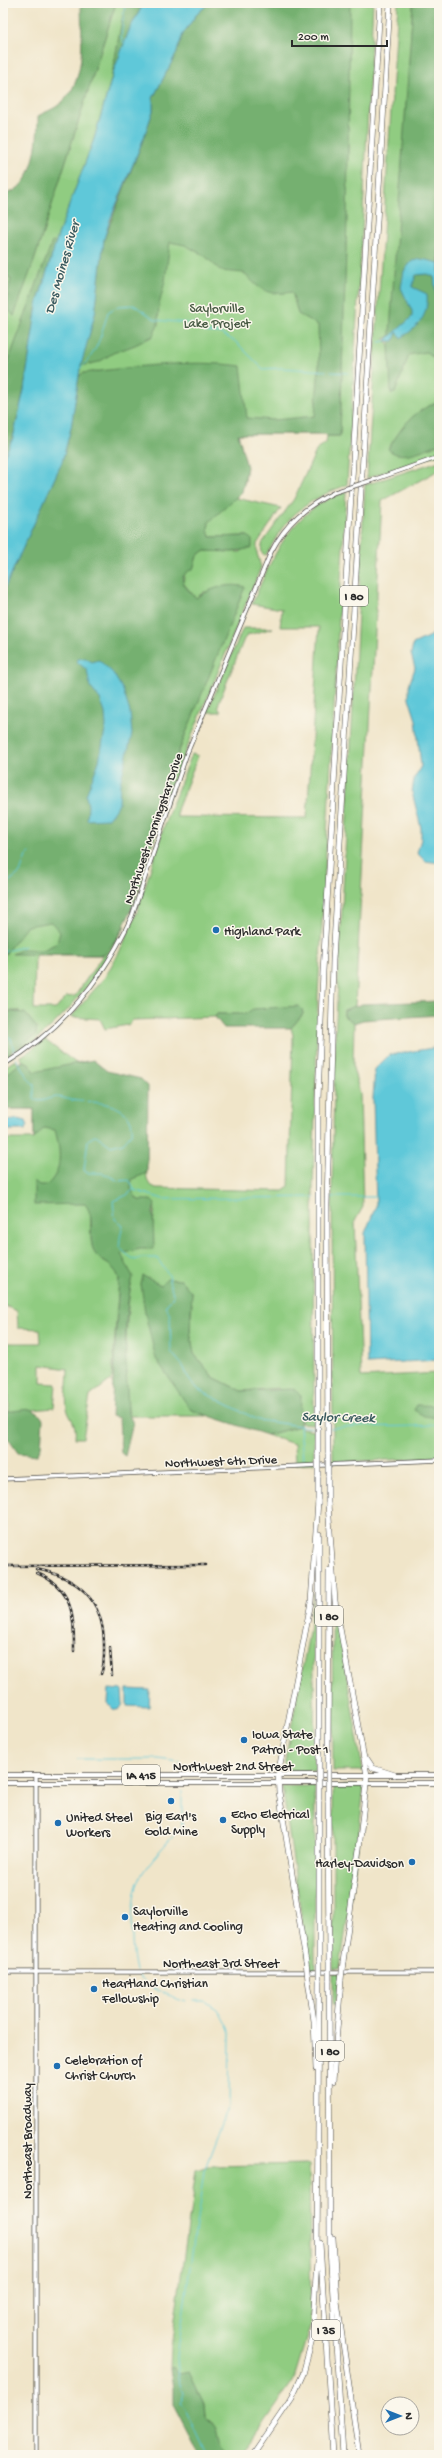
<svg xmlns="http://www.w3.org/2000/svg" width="442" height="2458" viewBox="0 0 442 2458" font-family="'Gochi Hand',sans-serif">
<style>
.green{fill:#90cc81;stroke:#5e7c56;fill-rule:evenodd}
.forest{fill:#74b06f;stroke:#506e4d}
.water{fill:#5ec8d9;stroke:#447a82}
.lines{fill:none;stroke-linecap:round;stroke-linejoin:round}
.stream{stroke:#5ec8d9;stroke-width:1}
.secondary-casing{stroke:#494743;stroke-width:5}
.primary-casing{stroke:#494743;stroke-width:5.5}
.highway-casing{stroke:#494743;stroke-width:6}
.secondary{stroke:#fff;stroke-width:3.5}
.primary{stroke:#fff;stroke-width:4}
.highway{stroke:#fff;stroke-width:5}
.rail-casing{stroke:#2b2b2b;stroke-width:2.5}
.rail{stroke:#fbf7ec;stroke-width:1;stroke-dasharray:3;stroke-linecap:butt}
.secondary-bridge-casing{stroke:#494743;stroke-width:5;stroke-linecap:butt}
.highway-bridge-casing{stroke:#494743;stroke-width:6;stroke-linecap:butt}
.secondary-bridge{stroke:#fff;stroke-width:3.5}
.highway-bridge{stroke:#fff;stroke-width:5}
.poi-dot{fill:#1f6fb2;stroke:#fbf7ec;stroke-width:1.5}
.labels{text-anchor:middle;stroke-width:3;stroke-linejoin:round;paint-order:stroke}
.shield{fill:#fbf7ec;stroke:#696865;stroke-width:1}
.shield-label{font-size:12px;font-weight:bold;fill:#2b2b2b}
.park-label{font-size:13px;fill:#495b45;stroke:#fbf7ec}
.street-label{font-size:13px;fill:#2b2b2b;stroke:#fbf7ec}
.poi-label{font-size:13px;fill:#2b2b2b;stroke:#fbf7ec;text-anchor:start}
.water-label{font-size:14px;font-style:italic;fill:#3a5a5f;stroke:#fbf7ec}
</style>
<rect width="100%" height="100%" fill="#fbf7ec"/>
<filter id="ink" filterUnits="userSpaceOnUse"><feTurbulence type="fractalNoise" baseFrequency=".025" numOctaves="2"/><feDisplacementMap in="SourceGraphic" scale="8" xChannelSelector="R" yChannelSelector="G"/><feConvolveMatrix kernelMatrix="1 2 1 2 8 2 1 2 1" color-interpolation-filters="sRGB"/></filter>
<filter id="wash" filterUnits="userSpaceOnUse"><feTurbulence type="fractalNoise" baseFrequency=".012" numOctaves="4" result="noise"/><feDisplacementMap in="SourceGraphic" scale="16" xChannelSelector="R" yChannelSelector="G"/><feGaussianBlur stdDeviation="0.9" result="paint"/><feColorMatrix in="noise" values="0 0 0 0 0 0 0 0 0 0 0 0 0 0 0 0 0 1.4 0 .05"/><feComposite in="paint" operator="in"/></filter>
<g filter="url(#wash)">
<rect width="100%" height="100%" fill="#f0e5c9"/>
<g class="green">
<path d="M116,3H144L111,80L94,139L58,235L3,459V340L7,315L3,312V277L5,274L11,279L8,297L34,261Z"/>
<path d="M209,3H373L363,215L347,485C322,494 299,506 283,527C276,536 272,547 265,556C260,552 261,547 263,542L294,499L317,449L326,443L327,436H340L348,146L331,434H238C244,456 253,479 236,498L281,508L257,544V553L261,567L173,782L137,894L159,807L113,944L125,926C98,977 66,1020 18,1053L15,1049L11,1052L13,1056L3,1062V1013L20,1011H3V592L75,400L81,363ZM209,523L208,529L210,537L248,536L241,552L203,551L197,556L193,569L185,572L183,583L196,598L204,592L244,587L205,682L159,805L125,780L186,542ZM35,955H103L75,996L66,997L56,1009H34Z"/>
<path d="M398,3H413L391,336L384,339L389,345L391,362L439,3V454L367,478Z"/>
<path d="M439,461V470L382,501L355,1006L344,1010V1016L354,1023L353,1068L360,1093L363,1207L355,1221L361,1377L439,1373V1458L333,1462L332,1189L335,1038L365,485Z"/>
<path d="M346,492L318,995L313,1189L314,1424L301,1423L302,1416L278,1388L241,1391L213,1377L194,1354L190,1331L192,1303L141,1284L144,1297L191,1410L207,1416H130C122,1399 126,1301 132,1281L91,1211C91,1224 88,1247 98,1257C107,1266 114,1263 119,1278L112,1379L90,1396L83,1438H75C77,1421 69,1419 67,1408C65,1395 68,1381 68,1369L41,1365V1383L56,1384L54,1408L9,1412V1395H3V1343H41L40,1329L18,1328L17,1311L3,1305V1139H34V1109H3V1068L15,1060L18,1064L23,1061L20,1057L45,1040L76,1063L87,1061L145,1174L147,1171C146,1180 147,1184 156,1188L283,1191L289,1187L293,1035L291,1028L303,1014L302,1009L299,1007V1015L217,1014L215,1017L133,1020L128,1025L105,1029L100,1019L71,1017L105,977L122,947L137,912L167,817L192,754L198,756L177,810V817L307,818L319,627H280L282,609L252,604C273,556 291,509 346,492ZM143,1200L155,1207L153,1225Z"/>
<path d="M243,628H273L248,635L244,639L219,702L218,707L221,712H207Z"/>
<path d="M300,1426L301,1428L314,1430V1463L295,1464L294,1444L267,1435Z"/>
<path d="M313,1593L315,1771H283L309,1633Z"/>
<path d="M332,1601H334L363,1771H333Z"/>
<path d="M364,1785L357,1853L340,1969H333V1786Z"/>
<path d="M282,1786H315V1969H309Z"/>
<path d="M333,1974H340L336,2004L333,2005Z"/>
<path d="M309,2164L311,2323L293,2382L242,2455H228L220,2447L212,2423L205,2416L204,2404L189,2373L179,2374L173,2367L170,2369L171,2347L196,2170L208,2166Z"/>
</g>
<g class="forest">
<path d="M81,3H116L34,261L14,316C3,307 9,291 11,279L6,274L3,277V194C35,191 38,140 38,116C45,112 54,109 60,104C88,81 81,35 81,3Z"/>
<path d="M125,3H144L130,28L111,80Z"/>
<path d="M209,3H353L350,6L347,220L340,436H327L325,434H238L247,467L242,492L209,522L208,529L210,537L248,536L252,540V548L232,552L203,551L197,556L193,569C174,577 185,587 196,598C209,589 229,582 245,587L159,800V814C146,862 138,916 104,955L12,954L23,949L43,950L57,943L60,932L51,922L27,926C23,932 6,951 6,954H3V592L62,462L71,428L79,376L83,373C135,367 189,359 241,366L247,418L274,420L315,416L319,365L318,325L298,314L292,292C268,296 261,291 244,273L221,271L205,256L185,245L170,242L165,281L159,305L158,325L153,336L135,345L113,353L99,362L80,366L95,314L104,239L143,140L153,111V98L176,54L183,34L196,15Z"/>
<path d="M413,3H439V362L426,352L409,355L395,393L391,394L389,345Z"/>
<path d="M52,242H56L37,305L24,390L13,438L3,459V376Z"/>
<path d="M439,402V444C424,449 401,462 388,449C402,427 413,410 439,402Z"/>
<path d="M439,1001V1015L363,1020L354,1023L344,1016V1010L362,1004Z"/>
<path d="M299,1006L302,1009L303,1014L291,1028H224L215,1017L217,1014H245L253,1009Z"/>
<path d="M3,1011L25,1013L37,1028L36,1035L3,1057Z"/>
<path d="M93,1060L107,1071L141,1079L148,1086L147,1171L145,1174L132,1179L131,1189L138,1200H151L155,1204L153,1212L154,1249H140L121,1254L133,1277C121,1320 127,1369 128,1413L133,1423L125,1456L121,1453L119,1418L111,1416L119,1278C113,1261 96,1262 93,1249C88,1234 96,1218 85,1204L34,1205V1181L39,1185H47C64,1170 60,1149 55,1130L44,1128L34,1139V1109H3V1077L23,1061L29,1063L34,1072Z"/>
<path d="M143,1276L161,1285L167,1279L181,1280L192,1293L190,1331L194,1354L213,1377L241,1391L294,1389L301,1396L300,1426L267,1435L191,1410L156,1359L145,1313L141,1284Z"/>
<path d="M417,1405L439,1406V1418L424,1416L414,1410Z"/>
<path d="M30,1409L38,1413L43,1419L41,1447L37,1455L18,1453L7,1437H3V1412Z"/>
<path d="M173,2367L179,2374L189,2372L204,2404L205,2416L216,2429L220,2447L228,2455H199L173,2405V2387L170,2369Z"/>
</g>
<g class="water">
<path d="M144,3H209L196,15L183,34L176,54L153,98V111L143,140L110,220L104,239L95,314L80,369L71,428L62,462L3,592V459L13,438L24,390L37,305L58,235L94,139L114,70L130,28Z"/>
<path d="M422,259L439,263V321L434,277L428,274L416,275L412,287L427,294C429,316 418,327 401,338L397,332L394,341H385L412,317V311L401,288L404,271L412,261Z"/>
<path d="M439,624V863L425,861L417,853L421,839V828L412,792L414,779L421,766L416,720L409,698V685L415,668L411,654L413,644L432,635Z"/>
<path d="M85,658L92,662L99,660L113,673L123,690L130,712L132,734L120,784L119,804L108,819L87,820L88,806L86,795L99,761L106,726L105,713L100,699L90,687L87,670L77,662L78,659Z"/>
<path d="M439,1047V1360L367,1364L365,1233L376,1206L373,1098L375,1069L389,1055Z"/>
<path d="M17,1119L26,1121L28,1126L25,1130H3V1122Z"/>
<path d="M109,1689L122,1690L123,1704L119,1710L113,1709L108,1704Z"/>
<path d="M127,1689L150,1690L149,1707L127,1706Z"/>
</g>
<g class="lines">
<g class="stream">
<path d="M124,43L121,37L125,3"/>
<path d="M379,342L385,341"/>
<path d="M79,369C97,355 102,333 108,312L118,306L134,305L156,320L196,324L205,332L220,333L236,342L263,369L282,368L326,371"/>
<path d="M331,372L348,373"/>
<path d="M3,886L20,873L26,856L30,853"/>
<path d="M3,952L25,946"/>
<path d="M3,1034L11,1038L15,1056"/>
<path d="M16,1058L27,1077L34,1085V1098L38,1101C45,1101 50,1097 57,1097C64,1097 71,1101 78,1101C100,1102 135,1104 132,1133L123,1143L111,1146L96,1135L88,1140L84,1170L87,1173H103L119,1181L129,1180L134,1189"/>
<path d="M134,1189L127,1195L113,1201L115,1219L123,1226C117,1247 118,1249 135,1260L141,1258H157L170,1277L169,1281L174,1297L166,1305L170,1316L171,1352L183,1366L190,1381L199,1390L258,1420L315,1428"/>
<path d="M134,1190L163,1199L315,1197"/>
<path d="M329,1197H375"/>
<path d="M300,1426L303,1459"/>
<path d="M330,1428L369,1425C375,1428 430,1426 439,1424"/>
<path d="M77,1759H158L180,1762"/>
<path d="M136,1971C130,1949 130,1897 140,1878C146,1864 172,1838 182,1826V1791"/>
<path d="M138,1973C146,1990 169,1995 186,2001"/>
<path d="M193,2001H205L218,2009L228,2028L230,2034L229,2105L204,2171L177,2357L179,2379L184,2394L180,2402L187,2411L207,2455"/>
</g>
</g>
</g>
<g filter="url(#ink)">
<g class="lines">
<g class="secondary-casing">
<g id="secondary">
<path d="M376,479L439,457"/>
<path d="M3,1065C62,1030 104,978 132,916L187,753L271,552C286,523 306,506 335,492"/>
<path d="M3,1479L439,1460"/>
<path d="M36,1775V2455"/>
<path d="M3,1972H439"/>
</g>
</g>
<g class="primary-casing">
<g id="primary">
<path d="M3,1775H439"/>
<path d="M3,1783H439"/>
</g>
</g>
<g class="highway-casing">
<g id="highway">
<path d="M328,1454L327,1205L333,960L390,3"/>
<path d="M318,1455V1099L323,971L380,3"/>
<path d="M328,1475V1506"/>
<path d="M318,1476V1504"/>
<path d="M328,1504L335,1601L367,1775L359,1849L343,1962"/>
<path d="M319,1534V1757"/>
<path d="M328,1757L329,1570"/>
<path d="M367,1759L373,1768L395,1775"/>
<path d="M319,1800V1962"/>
<path d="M328,1800L329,1962"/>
<path d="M306,1962L279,1792L278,1775L311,1602L318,1501"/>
<path d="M329,1979L330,2249L343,2455"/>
<path d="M308,1980L314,2021L316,2069"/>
<path d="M333,2081L341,1980"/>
<path d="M333,2238L337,2301L359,2455"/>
<path d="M320,2243L333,2455"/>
<path d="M253,2455L292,2398L303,2374L312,2340L317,2261L319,1979"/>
</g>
</g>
<use href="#secondary" class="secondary"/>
<use href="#primary" class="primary"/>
<use href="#highway" class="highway"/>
<g class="rail-casing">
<g id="rail">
<path d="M3,1566L206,1565"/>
<path d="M36,1569C78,1577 103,1599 104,1643C104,1653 105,1664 101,1674"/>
<path d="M37,1573C74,1589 74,1616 74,1651"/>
<path d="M110,1648L112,1675"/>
</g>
</g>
<use href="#rail" class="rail"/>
<g class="secondary-bridge-casing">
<path id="secondary-bridge" d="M335,492L376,479"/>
</g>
<g class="highway-bridge-casing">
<g id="highway-bridge">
<path d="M328,1454V1475"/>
<path d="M318,1455V1476"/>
<path d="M319,1757V1800"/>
<path d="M328,1757V1800"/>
<path d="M306,1962L308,1980"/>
<path d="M319,1962V1979"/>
<path d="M329,1962V1979"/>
<path d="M341,1980L343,1962"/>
</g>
</g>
<use href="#secondary-bridge" class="secondary-bridge"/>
<use href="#highway-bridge" class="highway-bridge"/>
</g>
</g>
<g class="poi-dot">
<circle cx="216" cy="930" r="4"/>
<circle cx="244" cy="1740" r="4"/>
<circle cx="171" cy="1801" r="4"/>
<circle cx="223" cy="1820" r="4"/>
<circle cx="58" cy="1823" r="4"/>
<circle cx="412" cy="1862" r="4"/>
<circle cx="125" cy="1917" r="4"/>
<circle cx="94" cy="1989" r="4"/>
<circle cx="57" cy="2066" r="4"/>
</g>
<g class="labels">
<g class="shield">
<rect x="340" y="586" width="28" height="20" rx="3"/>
<rect x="315" y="1606" width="28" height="20" rx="3"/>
<rect x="122" y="1765" width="38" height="20" rx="3"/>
<rect x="316" y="2041" width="28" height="20" rx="3"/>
<rect x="312" y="2320" width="28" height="20" rx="3"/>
</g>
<g class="shield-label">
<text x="354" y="600">I 80</text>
<text x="329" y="1620">I 80</text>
<text x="141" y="1779">IA 415</text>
<text x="330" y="2055">I 80</text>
<text x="326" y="2334">I 35</text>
</g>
<g class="park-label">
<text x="217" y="312">Saylorville<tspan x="217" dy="15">Lake Project</tspan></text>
</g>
<g class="street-label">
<text transform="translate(152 828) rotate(-71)" y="5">Northwest Morningstar Drive</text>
<text transform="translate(221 1460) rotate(-2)" y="5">Northwest 6th Drive</text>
<text x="233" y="1770">Northwest 2nd Street</text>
<text x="221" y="1967">Northeast 3rd Street</text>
<text transform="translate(26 2141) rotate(-90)" y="5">Northeast Broadway</text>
</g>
<g class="poi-label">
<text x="224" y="935">Highland Park</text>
<text x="252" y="1738">Iowa State<tspan x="252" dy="15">Patrol - Post 1</tspan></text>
<text x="231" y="1818">Echo Electrical<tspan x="231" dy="15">Supply</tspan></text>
<text x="171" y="1820" text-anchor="middle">Big Earl's<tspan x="171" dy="15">Gold Mine</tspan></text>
<text x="66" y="1821">United Steel<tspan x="66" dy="15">Workers</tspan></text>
<text x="404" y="1867" text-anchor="end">Harley-Davidson</text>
<text x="133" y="1915">Saylorville<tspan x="133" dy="15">Heating and Cooling</tspan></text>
<text x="102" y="1987">Heartland Christian<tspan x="102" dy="15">Fellowship</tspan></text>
<text x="65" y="2064">Celebration of<tspan x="65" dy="15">Christ Church</tspan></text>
</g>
<g class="water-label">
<text transform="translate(61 267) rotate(-74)" y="5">Des Moines River</text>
<text transform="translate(338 1416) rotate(1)" y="5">Saylor Creek</text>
</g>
</g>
<rect width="442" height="2458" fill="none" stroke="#fbf7ec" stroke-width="16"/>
<g transform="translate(400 2416) rotate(90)"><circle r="19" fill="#fbf7ec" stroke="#a8a59f"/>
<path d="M0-3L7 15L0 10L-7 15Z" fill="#1f6fb2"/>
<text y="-6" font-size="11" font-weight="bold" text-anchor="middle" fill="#2b2b2b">N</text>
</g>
<path d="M292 40v6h95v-6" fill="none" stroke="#2b2b2b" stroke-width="2"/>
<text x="298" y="40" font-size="12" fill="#2b2b2b" stroke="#fbf7ec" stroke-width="3" paint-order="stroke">200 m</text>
</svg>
